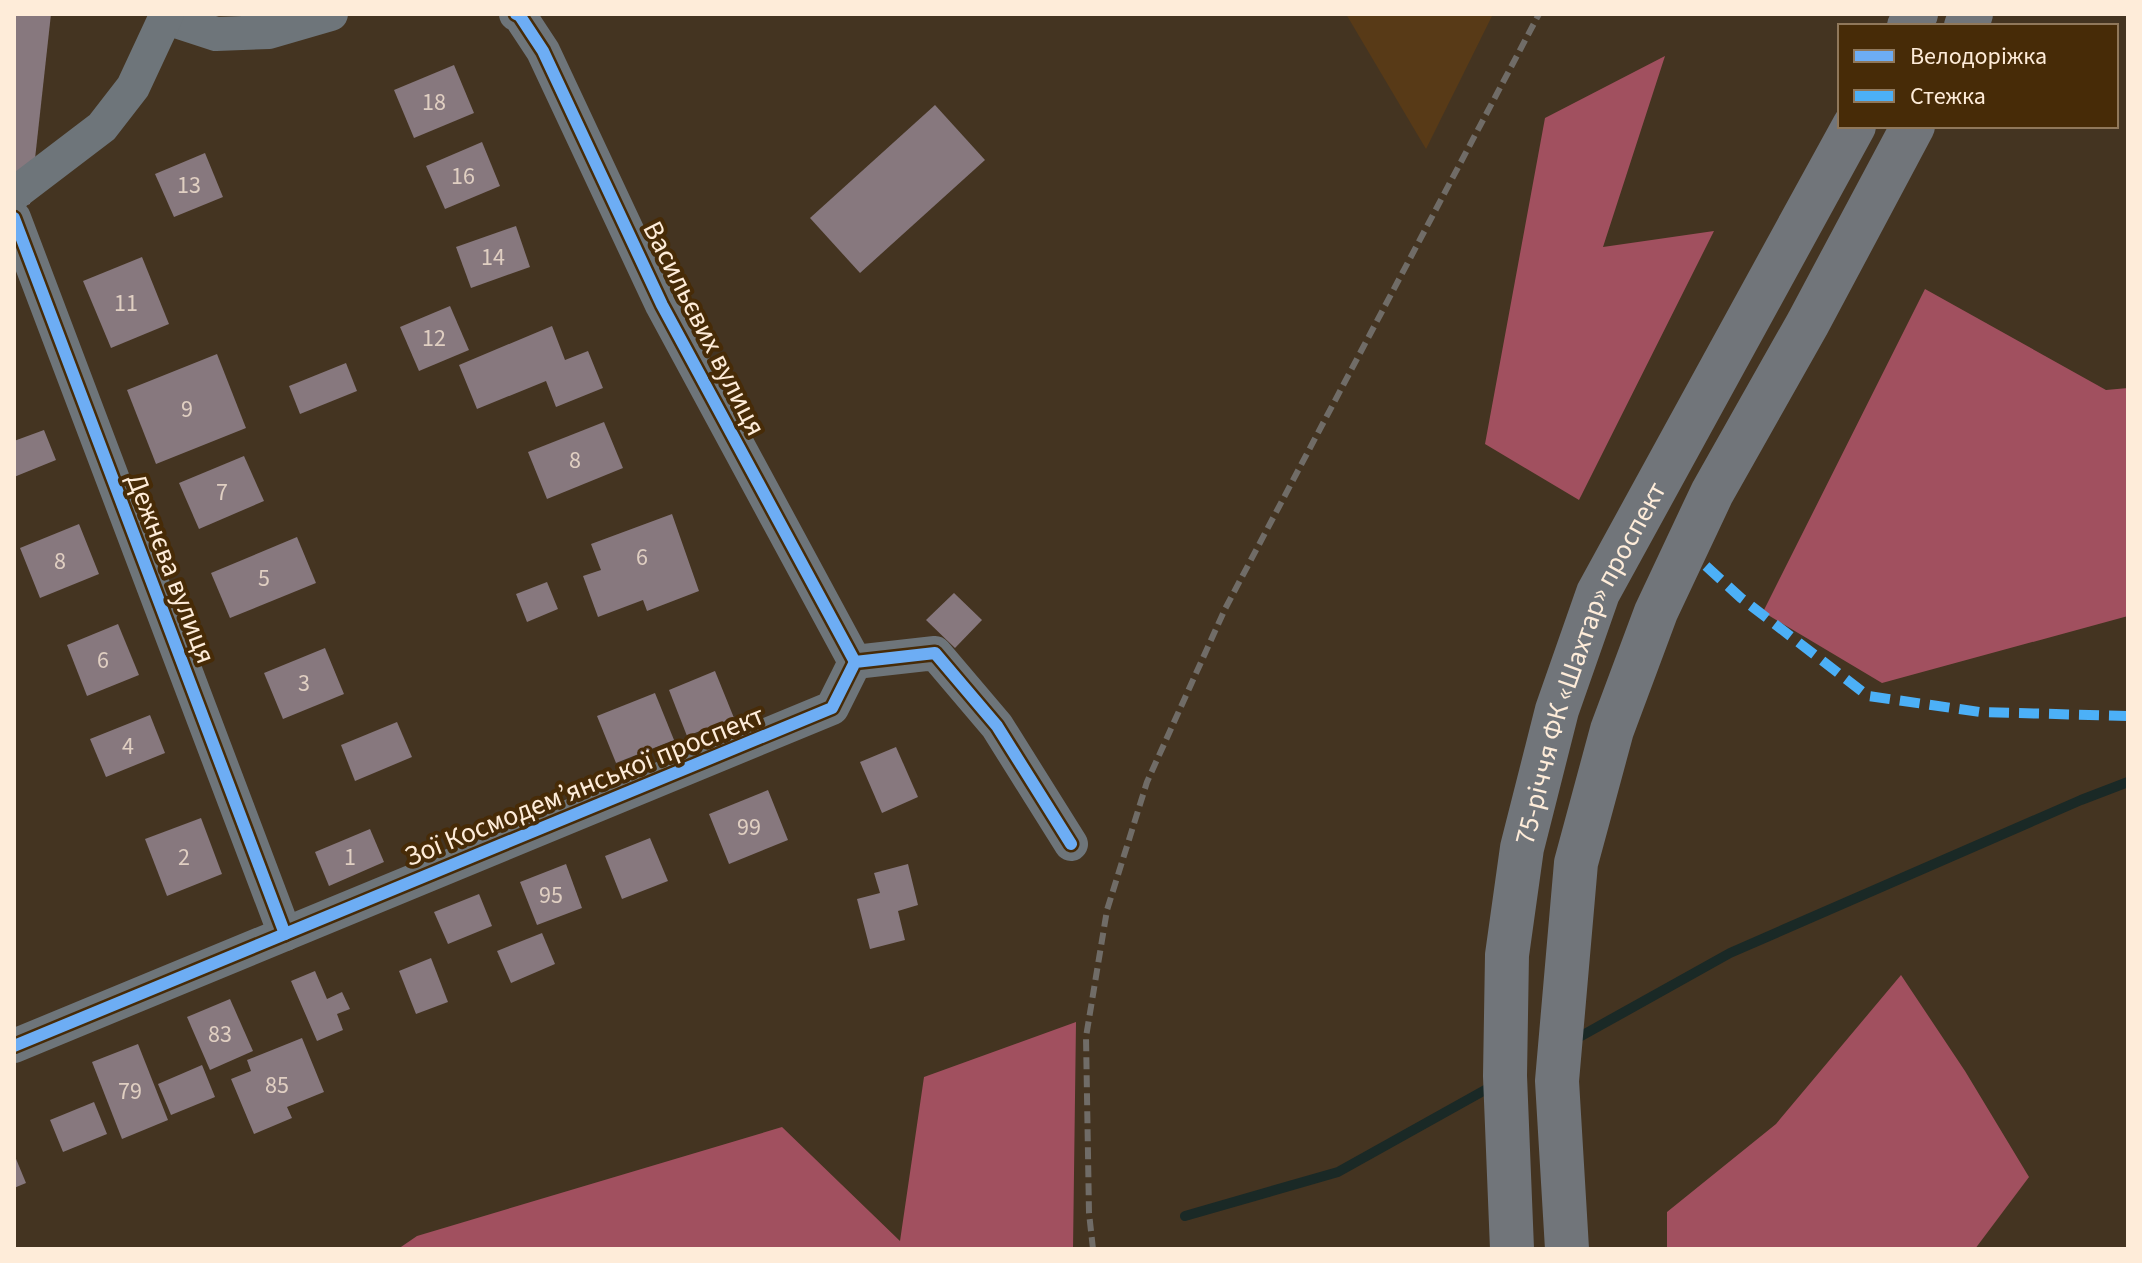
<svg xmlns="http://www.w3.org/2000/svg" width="2142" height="1263" viewBox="0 0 2142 1263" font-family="'Source Sans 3',sans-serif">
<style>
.built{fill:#583a17}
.forest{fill:#a1505f}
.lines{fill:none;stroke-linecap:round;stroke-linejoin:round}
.stream{stroke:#1a2926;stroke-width:10}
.building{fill:#87787e}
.minor{stroke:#6e757a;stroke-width:34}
.secondary{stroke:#71757a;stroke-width:44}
.rail{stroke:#706c67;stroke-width:6;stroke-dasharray:12 6;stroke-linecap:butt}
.quiet{stroke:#4cb0f7;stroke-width:10;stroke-dasharray:20 10;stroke-linecap:butt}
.cycleway-casing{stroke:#472b07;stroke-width:17}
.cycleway{stroke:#6dadf4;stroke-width:12}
.labels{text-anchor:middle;stroke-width:8;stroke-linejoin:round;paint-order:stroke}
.number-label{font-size:24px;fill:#e0cfc2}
.street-label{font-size:28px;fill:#feecd9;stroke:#472b07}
</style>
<rect width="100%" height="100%" fill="#443421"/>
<path class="built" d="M1346,14H1493L1426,149Z"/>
<g class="forest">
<path d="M1665,56L1603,247L1714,231L1579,500L1485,444L1545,118Z"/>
<path d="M1925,289L2106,390L2128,388V616L1882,683L1763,612Z"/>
<path d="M1901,975L1965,1071L2029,1177L1975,1249H1667V1212L1776,1124Z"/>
<path d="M1076,1022L1073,1249H398L417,1236L782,1127L900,1241L924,1077Z"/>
</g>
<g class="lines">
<g class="stream">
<path d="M1574,1040L1730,953L2081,800L2128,782"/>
<path d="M1185,1216L1338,1172L1494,1085"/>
</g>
</g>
<g class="building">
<path d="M14,14H51L30,204L14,210Z"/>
<path d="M454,65L474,113L414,138L394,90Z"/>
<path d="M935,105L985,160L860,273L810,218Z"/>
<path d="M482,142L500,186L445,209L426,166Z"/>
<path d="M205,153L223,197L174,217L155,174Z"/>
<path d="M516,226L530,267L471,288L456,247Z"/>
<path d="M142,257L169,324L111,348L83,281Z"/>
<path d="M450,306L469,350L419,371L400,327Z"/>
<path d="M552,326L565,360L588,351L603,388L556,407L546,381L477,409L459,365Z"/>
<path d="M217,354L246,428L156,464L127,390Z"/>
<path d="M346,363L357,391L300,414L289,386Z"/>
<path d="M604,422L623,468L547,499L528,452Z"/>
<path d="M44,430L56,460L14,477V441Z"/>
<path d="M244,456L264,501L199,529L179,483Z"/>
<path d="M672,514L699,591L647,611L643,600L598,617L583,576L601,570L591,544Z"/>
<path d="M79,524L99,574L40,598L20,548Z"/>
<path d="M297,537L316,583L230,618L211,573Z"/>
<path d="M547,582L558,609L527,622L516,594Z"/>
<path d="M954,593L982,620L955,648L926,620Z"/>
<path d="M118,624L139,675L87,696L67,645Z"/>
<path d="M325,648L344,694L283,719L264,673Z"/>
<path d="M715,671L734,718L687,736L669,690Z"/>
<path d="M655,693L674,740L616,763L597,716Z"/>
<path d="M150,715L165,753L106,777L90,739Z"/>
<path d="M397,722L412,757L355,781L341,745Z"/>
<path d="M896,747L918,797L882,813L860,762Z"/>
<path d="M768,790L788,840L729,864L709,814Z"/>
<path d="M201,818L222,874L167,896L145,839Z"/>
<path d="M370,829L384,862L329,886L315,852Z"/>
<path d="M650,838L668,881L622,899L605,856Z"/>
<path d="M566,864L582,908L537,925L520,882Z"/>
<path d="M908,864L918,905L898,911L905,940L870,949L857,899L880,893L874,873Z"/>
<path d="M479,894L492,926L448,944L434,912Z"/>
<path d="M542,933L555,964L511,983L497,951Z"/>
<path d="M431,958L448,1002L416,1014L399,971Z"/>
<path d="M315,971L327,999L342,992L350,1009L337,1014L343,1030L317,1041L291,981Z"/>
<path d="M230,999L253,1051L210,1070L187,1017Z"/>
<path d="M302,1038L324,1092L287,1107L292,1118L254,1134L231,1079L251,1071L247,1060Z"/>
<path d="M138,1044L168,1120L122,1139L92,1062Z"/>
<path d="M202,1065L215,1097L171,1115L158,1084Z"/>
<path d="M94,1102L107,1134L63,1152L50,1120Z"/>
<path d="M14,1154L26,1183L14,1188Z"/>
</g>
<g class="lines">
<g class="minor">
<path d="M516,14L520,16L543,51L662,305L855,662"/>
<path d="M167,18L216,34L269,32L331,14"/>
<path d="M14,194L102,127L133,87L167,14"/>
<path d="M14,218L285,934"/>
<path d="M14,1046L832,708L855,662L935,653L997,726L1071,844"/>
</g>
<g class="secondary">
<path d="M1909,26L1916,14"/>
<path d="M1966,26L1971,14"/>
<path id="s1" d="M1512,1249L1505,1076L1507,955L1522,848L1557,710L1598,593L1854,126"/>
<path d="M1567,1249L1557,1081L1576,863L1612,730L1656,612L1712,493L1808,323L1913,126"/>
</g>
<path class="rail" d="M1093,1249L1089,1213L1086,1037L1107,910L1147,782L1225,609L1539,14"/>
<path class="quiet" d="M1706,566L1741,598L1868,696L1980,712L2128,716"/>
<g class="cycleway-casing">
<g id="cycleway">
<path d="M516,14L520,16L543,51L662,305L855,662"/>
<path d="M14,218L285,934"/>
<path d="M14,1046L832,708L855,662L935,653L997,726L1071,844"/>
</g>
</g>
<use href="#cycleway" class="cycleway"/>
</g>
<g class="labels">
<g class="number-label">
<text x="434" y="110">18</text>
<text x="463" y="184">16</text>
<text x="189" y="193">13</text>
<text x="493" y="265">14</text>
<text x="126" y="311">11</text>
<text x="434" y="346">12</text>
<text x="187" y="417">9</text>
<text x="575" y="468">8</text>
<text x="222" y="500">7</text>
<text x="642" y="565">6</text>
<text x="60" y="569">8</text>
<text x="264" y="586">5</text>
<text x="103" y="668">6</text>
<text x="304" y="691">3</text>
<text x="128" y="754">4</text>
<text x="749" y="835">99</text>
<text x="184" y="865">2</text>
<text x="350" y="865">1</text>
<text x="551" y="903">95</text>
<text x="220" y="1042">83</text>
<text x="277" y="1093">85</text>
<text x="130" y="1099">79</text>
</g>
<g class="street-label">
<text transform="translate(705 328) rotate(63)" y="10">Васильєвих вулиця</text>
<text transform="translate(172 568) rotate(69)" y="10">Дежнєва вулиця</text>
<text dy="10" stroke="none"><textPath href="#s1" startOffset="600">75-річчя ФК «Шахтар» проспект</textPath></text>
<text transform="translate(584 785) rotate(-22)" y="10">Зої Космодем’янської проспект</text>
</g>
</g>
<rect width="2142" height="1263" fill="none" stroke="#feecd9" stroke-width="32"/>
<rect x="1838" y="24" width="280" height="104" fill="#472b07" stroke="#90785b" stroke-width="2"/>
<rect x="1854" y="50" width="40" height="12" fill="#6dadf4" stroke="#90785b" stroke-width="2"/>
<text x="1910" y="64" font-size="24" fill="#feecd9">Велодоріжка</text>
<rect x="1854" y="90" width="40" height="12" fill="#4cb0f7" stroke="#90785b" stroke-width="2"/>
<text x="1910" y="104" font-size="24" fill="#feecd9">Стежка</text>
</svg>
